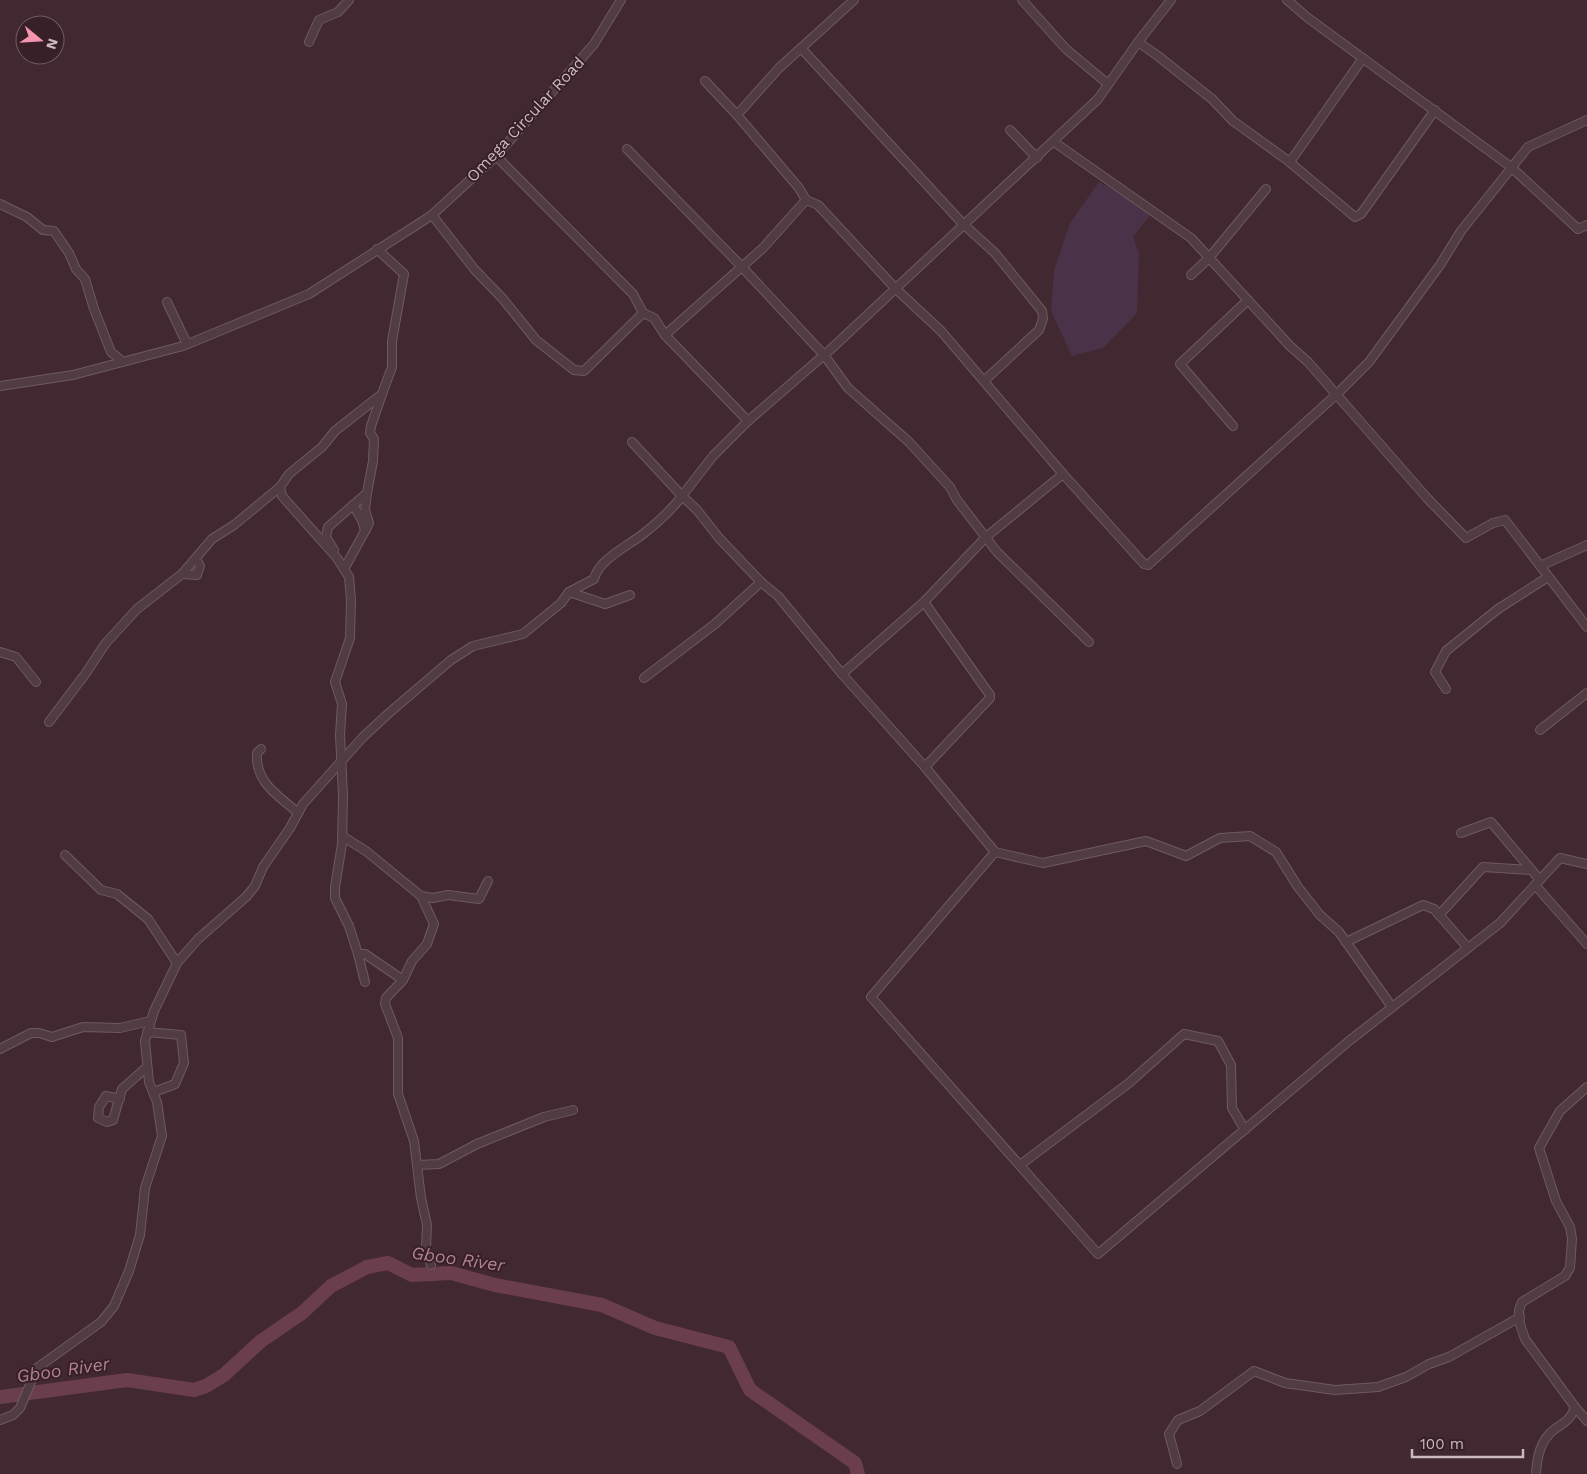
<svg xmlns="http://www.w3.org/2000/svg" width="1587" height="1474" viewBox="0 0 1587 1474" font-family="'Work Sans',sans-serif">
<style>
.green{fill:#4a3348}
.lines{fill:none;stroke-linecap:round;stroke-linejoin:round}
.river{stroke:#6a3e4c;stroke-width:14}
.minor-casing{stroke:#6f5a60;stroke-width:10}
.minor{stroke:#523c43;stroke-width:8}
.labels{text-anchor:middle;stroke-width:4;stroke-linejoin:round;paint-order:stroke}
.street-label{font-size:16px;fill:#cbb9be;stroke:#372027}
.water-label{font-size:18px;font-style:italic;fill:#b28191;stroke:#372027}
</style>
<rect width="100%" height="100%" fill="#422830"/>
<path class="green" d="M1099,182L1120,193L1150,215L1133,237L1139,253L1137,313L1103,348L1072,356L1051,311L1054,271L1070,223Z"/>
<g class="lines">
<path class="river" d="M0,1397L127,1380L194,1390L206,1386L224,1375L261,1341L302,1313L331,1286L367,1267L388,1263L412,1275L451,1273L495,1285L602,1305L655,1328L729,1347L750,1390L855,1463L858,1474"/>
<g class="minor-casing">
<g id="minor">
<path d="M1022,0L1066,49L1108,84"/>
<path d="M1287,0L1308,18L1511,167L1578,229L1587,225"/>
<path d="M309,42L319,20L338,12L349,0"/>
<path d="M1138,42L1158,56L1212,99L1233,121L1287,160L1355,217L1361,214L1435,110"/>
<path d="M801,48L963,224L995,253L1042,311L1043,319L1039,330L985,380"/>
<path d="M705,81L737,115"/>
<path d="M1010,130L1037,158"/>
<path d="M1054,142L1191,238L1290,346L1308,362L1427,498L1466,538L1493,523L1505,520L1587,627"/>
<path d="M627,149L742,267L824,355L848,388L909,442L950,487L957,500L997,552L1089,642"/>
<path d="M496,156L633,294L643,313"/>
<path d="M1290,162L1363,58"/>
<path d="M806,200L818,205L896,289L941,331L1063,474L1144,564L1148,565L1337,394L1369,362L1440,265L1461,231L1528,147L1587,120"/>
<path d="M0,204L27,217L43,230L54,231L69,253L76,269L85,279L94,309L111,352L123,362"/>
<path d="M432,215L475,270L503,299L536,340L574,370L584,371L643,313L654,318L665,335L763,248L806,200L799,188L737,115L779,68L854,0"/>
<path d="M377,249L404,274L392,341V367L382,394L335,431L322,447L289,474L280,487L282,496L337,558L349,577L351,600L350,638L335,682L342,704L340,735L343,796L342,844L335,887V898L349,926L358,954H365L403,980"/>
<path d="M1191,275L1209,258L1266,189"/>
<path d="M167,302L187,344"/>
<path d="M665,335L748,421"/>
<path d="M0,386L73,375L183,346L309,294L432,215L496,156L594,44L621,0"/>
<path d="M1233,426L1180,364L1248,300"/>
<path d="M365,531L369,523L365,510L367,493"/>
<path d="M334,550L326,537L328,527L367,493L373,461L374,439L370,433L371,426L382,394"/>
<path d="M1540,566L1587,545"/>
<path d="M344,569L365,531L362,520L353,505"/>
<path d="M182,574L197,575L200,566L196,559"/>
<path d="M761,582L719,538L697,510L682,496L713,456L748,421L831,349L1098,99L1138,42L1171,0"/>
<path d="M569,592L605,604L630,595"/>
<path d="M924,602L990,695V698L925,767L995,852L871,997L1098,1254L1349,1041L1500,923L1560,858L1587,864"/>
<path d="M0,652L16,657L36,682"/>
<path d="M842,674L924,602L986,537L1063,474"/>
<path d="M644,678L715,624L761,582L778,596L842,674L925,767"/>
<path d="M1446,689L1435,672L1446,651L1498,609L1548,577"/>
<path d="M49,722L86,673L105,644L137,609L182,574L212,539L234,525L280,487"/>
<path d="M1540,730L1587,693"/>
<path d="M261,749L257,753C255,783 278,795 298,813"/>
<path d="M1461,833L1491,822L1540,880"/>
<path d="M342,836L366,851L421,896L433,898L448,895L479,899L488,881"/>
<path d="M995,852L1043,863L1146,841L1186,856L1220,838L1250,836L1276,852L1298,887L1320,915L1339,932L1392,1007"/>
<path d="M65,855L101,890L117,894L148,919L177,963"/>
<path d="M1535,885L1587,944"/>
<path d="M421,896L434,924L427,944L412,961L403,980L386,998L385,1004L398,1038V1094L414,1141L421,1198L427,1225L426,1248L431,1265"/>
<path d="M1439,915L1483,867L1531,870"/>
<path d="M1346,942L1423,905L1434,909L1468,948"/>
<path d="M358,954L365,982"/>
<path d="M147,1032L181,1035L184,1063L175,1084L154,1092"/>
<path d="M0,1049L31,1033H39L52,1037L83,1027L120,1028L150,1021"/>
<path d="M120,1099L106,1096L99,1107L98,1118L107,1122L113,1120L122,1089L147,1067"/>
<path d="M417,1165L439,1164L477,1144L544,1117L573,1110"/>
<path d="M1020,1165L1129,1083L1184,1034L1218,1041L1231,1065L1232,1108L1245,1130"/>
<path d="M1575,1407L1587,1421"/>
<path d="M0,1420L13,1415L20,1408L37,1368L101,1322L114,1306L129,1271L140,1235L145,1188L162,1136L157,1102L149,1082L145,1041L154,1011L177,963L198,939L246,897L255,886L263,867L290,828L303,804L363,737L389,713L451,660L473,646L523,634L561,603L569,592L594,579C599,559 628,546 643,534C657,523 671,511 682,496L632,442"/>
<path d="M1177,1464L1169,1434L1178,1420L1200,1411L1254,1371L1285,1383L1335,1390L1378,1387L1406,1377L1429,1364L1449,1357L1520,1317"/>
<path d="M1536,1474C1537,1457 1540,1440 1555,1429C1565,1422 1571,1419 1575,1407L1525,1339L1520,1324L1519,1310L1522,1302L1565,1276L1570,1268L1572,1239L1570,1227L1556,1201L1539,1148L1560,1111L1587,1087"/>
</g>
</g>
<use href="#minor" class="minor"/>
</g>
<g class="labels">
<g class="street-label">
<text transform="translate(525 119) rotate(-47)" y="6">Omega Circular Road</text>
</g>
<g class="water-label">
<text transform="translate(458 1259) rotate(8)" y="6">Gboo River</text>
<text transform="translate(63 1370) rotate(-8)" y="6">Gboo River</text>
</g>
</g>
<g transform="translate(40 40) rotate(108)"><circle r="24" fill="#372027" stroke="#725d63"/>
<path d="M0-4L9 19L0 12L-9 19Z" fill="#f594af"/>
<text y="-8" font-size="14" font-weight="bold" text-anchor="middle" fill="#cbb9be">N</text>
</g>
<path d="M1412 1449v8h111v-8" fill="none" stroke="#cbb9be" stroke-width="2.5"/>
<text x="1420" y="1449" font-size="15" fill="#cbb9be" stroke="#372027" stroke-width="4" paint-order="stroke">100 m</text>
</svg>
